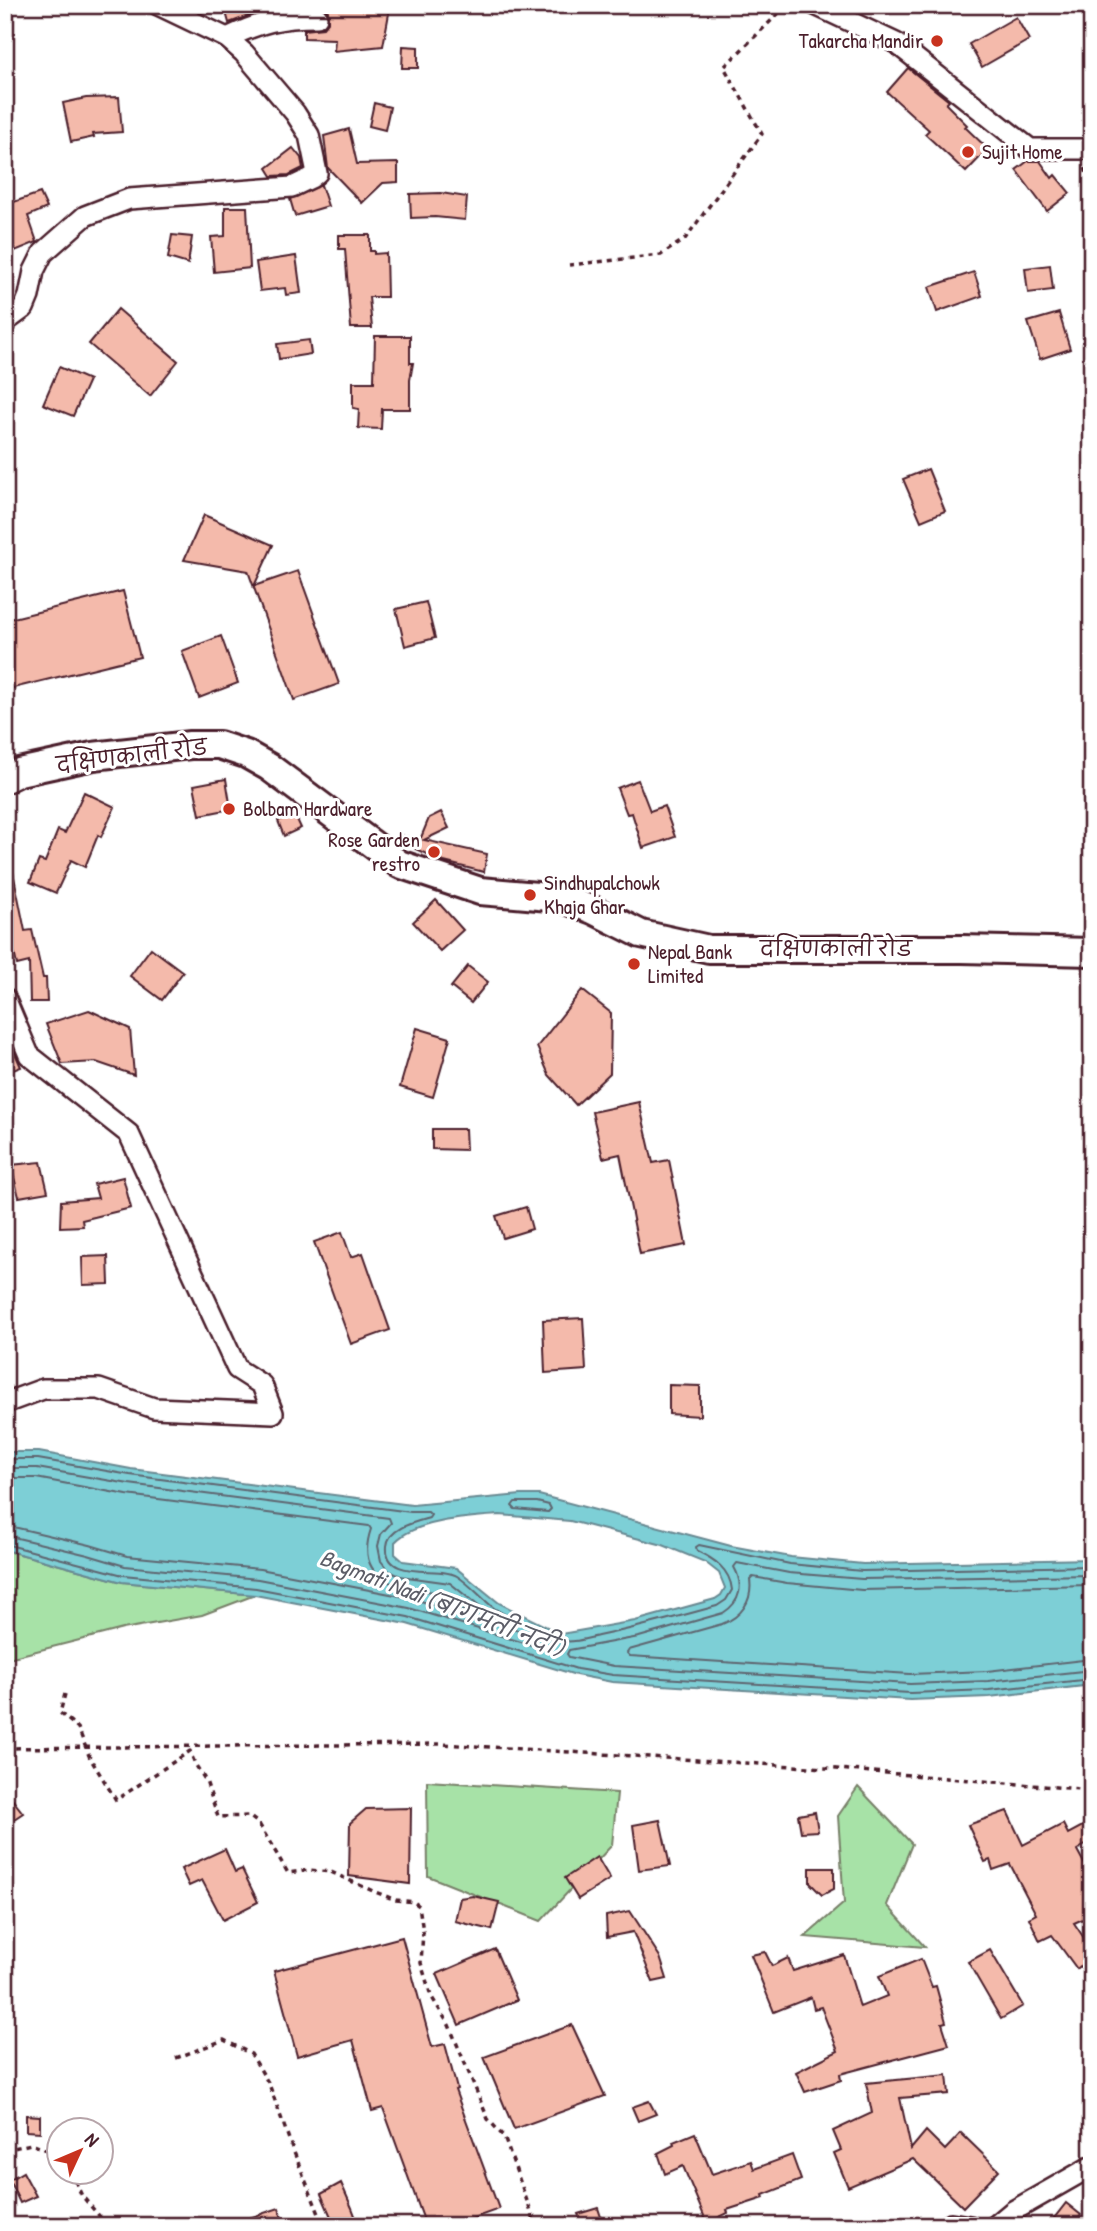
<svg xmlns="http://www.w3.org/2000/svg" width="1097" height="2231" viewBox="0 0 1097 2231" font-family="'Patrick Hand','Playpen Sans Deva',sans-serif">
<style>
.green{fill:#a7e2a7;stroke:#788069;stroke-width:2}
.water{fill:#7dcfd6;stroke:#698992;stroke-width:2;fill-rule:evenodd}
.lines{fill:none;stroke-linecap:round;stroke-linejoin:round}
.shore{stroke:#5e656f;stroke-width:2}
.building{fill:#f4baab;stroke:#4a1f2b;stroke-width:2}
.street-casing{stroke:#4a1f2b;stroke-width:24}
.secondary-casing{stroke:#4a1f2b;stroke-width:32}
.path{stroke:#4a1f2b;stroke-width:3.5;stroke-dasharray:5 5;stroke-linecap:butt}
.street{stroke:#fff;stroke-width:19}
.secondary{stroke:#fff;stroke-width:26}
.poi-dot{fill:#c8321e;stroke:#fff;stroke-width:2.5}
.labels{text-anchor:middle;stroke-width:6;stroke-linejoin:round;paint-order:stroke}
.poi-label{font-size:21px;fill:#4a1f2b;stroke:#fff;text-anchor:start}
.street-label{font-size:21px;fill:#4a1f2b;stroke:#fff}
.water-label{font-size:23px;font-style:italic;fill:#5c5d67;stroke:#fff}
</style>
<rect width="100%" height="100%" fill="#fff"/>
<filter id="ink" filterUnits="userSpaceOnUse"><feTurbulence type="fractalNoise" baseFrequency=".0143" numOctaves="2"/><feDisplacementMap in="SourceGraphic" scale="14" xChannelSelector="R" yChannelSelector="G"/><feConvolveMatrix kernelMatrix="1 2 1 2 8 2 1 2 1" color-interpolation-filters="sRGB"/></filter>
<g filter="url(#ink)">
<g class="green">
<path d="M5,1550L122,1582L255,1595L202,1615L123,1629L5,1659Z"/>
<path d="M427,1781L617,1793L612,1845L541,1921L428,1876Z"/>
<path d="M858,1787L912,1844L887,1905L925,1947L805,1937L844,1903L838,1816Z"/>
</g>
<path class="water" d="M5,1452H39L131,1469L412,1505L521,1495H539L731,1546L791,1557L863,1564L1092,1559V1685L989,1697L910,1700L612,1682L576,1675L407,1624L255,1595L122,1582L5,1550ZM500,1515L570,1521L663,1545L705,1562L719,1573L725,1588L721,1595L715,1599L635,1621L561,1634L499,1603L456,1568L403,1561L395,1554V1542C415,1520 471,1517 500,1515Z"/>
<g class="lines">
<g class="shore">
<path d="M5,1459H38L130,1475L411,1512H428L431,1515L429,1518C415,1522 388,1528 387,1546C384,1582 440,1565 457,1576C471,1585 481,1598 494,1608C503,1614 552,1640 561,1641C573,1643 586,1639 598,1636C638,1628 677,1617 717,1606L726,1600L732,1590C730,1569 714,1559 697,1551L696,1547L699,1545L790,1564L862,1571L1092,1566"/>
<path d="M5,1468H37L129,1484L389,1518L391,1523L381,1534L378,1546L381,1561L389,1571L400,1576L450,1583L491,1616L534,1639L535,1643L531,1645L409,1608L258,1579L125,1566L88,1555L5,1535"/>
<path d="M5,1478H36L127,1495L369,1526L371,1529C352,1585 407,1590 446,1593L464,1610L460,1613L411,1598L260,1569L127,1556L90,1545L5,1525"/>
<path d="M515,1502H537L549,1505L551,1509L548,1512L515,1509L512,1506Z"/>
<path d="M5,1544L123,1575L256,1588L408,1617L577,1669L613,1675L910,1693L989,1690L1092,1679"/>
<path d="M1092,1575L862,1579L789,1573L737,1563L734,1567C744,1585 741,1602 723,1613L639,1637L569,1650L567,1654L569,1657L614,1666L910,1684L988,1681L1092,1670"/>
<path d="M1092,1585L862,1590L787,1583L753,1577L750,1580C753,1601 741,1617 722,1624L629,1650L627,1653L630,1656L910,1674L987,1671L1092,1659"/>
</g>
</g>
<g class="building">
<path d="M224,5H248L251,15L229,23Z"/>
<path d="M319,5H378L390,8L383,46L334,51L335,39L304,38V30L323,28L328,22V11Z"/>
<path d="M1016,17L1029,40L982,67L969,44Z"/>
<path d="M403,46L418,47V68H402Z"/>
<path d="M908,68L949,101L946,104L967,125L965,127L988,149L966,172L925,134L929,130L887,92Z"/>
<path d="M119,97L122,132L93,134L94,137L71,142L63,103L86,98Z"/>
<path d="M374,103L390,107L385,130L369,126Z"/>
<path d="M349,129L357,164L398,163V182L383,183L362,203L328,168L324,136Z"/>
<path d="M293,148L301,158L303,168L289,175L272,176L267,168Z"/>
<path d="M1028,161H1040L1052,178L1055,175L1070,193L1047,211L1016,170Z"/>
<path d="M321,185L328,206L295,216L290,199Z"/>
<path d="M40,193L47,208L28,216L37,242L15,251L5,221V205Z"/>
<path d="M441,193L467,197L465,220L435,217L411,218L410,194Z"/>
<path d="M225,207H247L250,268L214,272L211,237L225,236Z"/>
<path d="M172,235L192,237L188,264L168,258Z"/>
<path d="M339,235H370V251H374V254L386,253L387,297H369L372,328H351L345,249H339Z"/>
<path d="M296,256L301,293L286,295L285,288L260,291L256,262Z"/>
<path d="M1050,265L1053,290L1028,293L1025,268Z"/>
<path d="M974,272L982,296L937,312L929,287Z"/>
<path d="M118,309L178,361L150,396L89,344Z"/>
<path d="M1059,313L1070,349L1040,359L1028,322Z"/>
<path d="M375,336H410V363H413L410,380V409H382L381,429L358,428L359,409L353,408V382H374Z"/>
<path d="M309,340L311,354L279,359L277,344Z"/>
<path d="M59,367L89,380L73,416L43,404Z"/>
<path d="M928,469L945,511L921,521L903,479Z"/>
<path d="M204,515L273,545L254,586L298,571L339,684L294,700L248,571L184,560Z"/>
<path d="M123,591L140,657L5,690V620Z"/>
<path d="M426,602L435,638L405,646L396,609Z"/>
<path d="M221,636L238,683L199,698L182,651Z"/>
<path d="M226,779L231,809L200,815L194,785Z"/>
<path d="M638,780L650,811L664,806L675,837L643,848L632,813L627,814L617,788Z"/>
<path d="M84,792L115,807L101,837L98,835L85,867L71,860L56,893L30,882L39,860L45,862L58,830L65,833Z"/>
<path d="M441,812L449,828L424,840L487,854L484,872L444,862L398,841L400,835L420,840L429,818Z"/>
<path d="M294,813L301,828L284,836L278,821Z"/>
<path d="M5,867H12L25,931L32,930L43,978H46L47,1002H30L29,962L17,965L5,913Z"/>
<path d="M436,900L463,930L440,951L413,922Z"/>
<path d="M151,948L183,972L162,1000L130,976Z"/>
<path d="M468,966L488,982L471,1003L451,987Z"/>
<path d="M582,990L611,1013L610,1073L576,1105L549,1075L537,1047Z"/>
<path d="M89,1010L130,1029L134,1075L96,1062L62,1064L46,1024Z"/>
<path d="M417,1028L450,1038L433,1097L400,1087Z"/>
<path d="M5,1030L21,1067L5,1073Z"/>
<path d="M639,1102L653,1163L669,1160L686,1245L640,1254L620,1154L603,1158L592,1112Z"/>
<path d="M432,1129H465L466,1150L432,1149Z"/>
<path d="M41,1162L48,1192L19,1197L11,1165Z"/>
<path d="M123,1177L131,1208L82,1220L83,1226L60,1227L61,1201L98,1198L94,1184Z"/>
<path d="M526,1207L532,1229L503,1238L496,1216Z"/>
<path d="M342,1232L351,1257L363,1253L390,1330L351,1344L314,1242Z"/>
<path d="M108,1256L109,1284L83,1285L82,1257Z"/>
<path d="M583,1318L586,1370L545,1373L543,1320Z"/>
<path d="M669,1385L700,1386V1416L669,1414Z"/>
<path d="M5,1790L23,1813L5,1825Z"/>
<path d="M411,1808L410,1884L349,1876L350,1823L366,1809Z"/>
<path d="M1007,1811L1023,1845L1063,1824L1068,1834L1092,1821V1841L1077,1850L1092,1878V1915L1074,1923L1092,1950V1955L1077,1969L1052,1935L1040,1941L1029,1918L1036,1914L1010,1864L993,1870L990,1860L985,1862L968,1825Z"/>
<path d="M815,1812L818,1831L801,1832L798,1815Z"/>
<path d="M660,1820L670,1866L639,1870L633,1825Z"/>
<path d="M225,1849L235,1872L242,1869L258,1902L223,1920L202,1880L189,1886L181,1869Z"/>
<path d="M597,1857L610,1879L578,1899L565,1878Z"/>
<path d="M810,1868H834V1889L822,1895L810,1883Z"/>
<path d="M473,1896L499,1902L492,1930L455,1921L460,1898Z"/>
<path d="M630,1911L660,1957L667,1979L653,1982L633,1932L607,1937L606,1916Z"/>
<path d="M402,1937L432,2047L445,2044L457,2089L455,2090L499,2209L452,2226H426L383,2108L372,2111L353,2040L297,2056L274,1971Z"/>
<path d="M495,1949L517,2000L459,2025L437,1974Z"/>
<path d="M990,1950L1023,2006L1001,2019L968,1962Z"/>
<path d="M765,1952L772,1966L788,1958L793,1971L844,1955L860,2007L887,1996L879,1976L921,1959L932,1987L936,1986L946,2022L942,2023L949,2045L840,2074L841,2080L805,2092L796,2072L838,2051L821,2007L814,2009L811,1997L774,2012L751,1955Z"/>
<path d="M572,2025L605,2096L514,2129L484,2057Z"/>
<path d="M947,2075L949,2094L900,2098L911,2149L926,2131L945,2150L961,2133L999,2170L963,2207L913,2159L848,2187L834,2153L841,2150L833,2131L872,2113L866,2083Z"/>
<path d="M649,2101L656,2114L638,2121L632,2107Z"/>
<path d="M26,2115L40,2116V2132L26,2131Z"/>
<path d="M695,2133L712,2174L751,2161L754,2169L792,2155L801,2180L763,2195L764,2198L727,2210L728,2213L707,2223L683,2166L665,2174L658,2153L674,2145L673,2142Z"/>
<path d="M23,2172L36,2196L20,2203L9,2180Z"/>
<path d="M341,2183L352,2208L359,2226H335L321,2194Z"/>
<path d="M1066,2203L1081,2215L1073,2226H1048Z"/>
<path d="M279,2208L284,2226H234V2223Z"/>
<path d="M598,2208L604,2226H583L578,2214Z"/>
</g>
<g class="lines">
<g class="street-casing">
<g id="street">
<path d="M815,5L896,43L1030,149H1092"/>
<path d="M227,38C260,22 281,17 317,17"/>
<path d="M5,322L24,308L29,296L34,271L43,253L85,216L129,199L292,187L311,178L317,173L309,135L295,113L244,53L227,38L158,5"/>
<path d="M5,998L29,1055L129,1134L237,1369L262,1385L273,1413L154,1408L99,1389H43L5,1403"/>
<path d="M947,2226L951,2223L970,2226"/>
<path d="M995,2226L1013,2211L1092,2166"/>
</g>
</g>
<g class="secondary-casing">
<path id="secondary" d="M5,779L19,772L93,756L190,745H219L246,754L269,767L399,864L480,891L561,898L593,910L641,934L709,949H962L1092,952"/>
</g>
<g class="path">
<path d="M1085,168L1092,192"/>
<path d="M569,265L661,255L685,239L762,134L724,67L787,5"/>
<path d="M65,1694L60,1713L78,1728L90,1758L116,1800L190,1751L195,1764L206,1781L218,1817L249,1816L259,1824L288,1873L309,1870L331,1872L375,1892L396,1900L414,1902L419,1906L423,1931L421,1963L431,1996L449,2025L488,2119L504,2137L536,2226"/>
<path d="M5,1748L442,1744L825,1768L1092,1790"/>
<path d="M176,2058L224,2040L251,2054L269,2084L291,2145L324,2226"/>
<path d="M5,2150L31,2144L60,2155"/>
<path d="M71,2172L82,2196L108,2226"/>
</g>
<use href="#street" class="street"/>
<use href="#secondary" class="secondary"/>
</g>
</g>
<g class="poi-dot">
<circle cx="937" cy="41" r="7"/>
<circle cx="968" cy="152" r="7"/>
<circle cx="229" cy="809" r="7"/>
<circle cx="434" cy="852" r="7"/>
<circle cx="530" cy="895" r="7"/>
<circle cx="634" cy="964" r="7"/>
</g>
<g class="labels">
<g class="poi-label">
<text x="923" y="48" text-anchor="end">Takarcha Mandir</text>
<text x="982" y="159">Sujit Home</text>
<text x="243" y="816">Bolbam Hardware</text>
<text x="420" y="847" text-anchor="end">Rose Garden<tspan x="420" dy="24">restro</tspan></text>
<text x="544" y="890">Sindhupalchowk<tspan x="544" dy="24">Khaja Ghar</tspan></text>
<text x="648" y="959">Nepal Bank<tspan x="648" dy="24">Limited</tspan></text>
</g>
<g class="street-label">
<text transform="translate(132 756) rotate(-7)" y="7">दक्षिणकाली रोड</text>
<text x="836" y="956">दक्षिणकाली रोड</text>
</g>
<g class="water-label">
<text transform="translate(442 1603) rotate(21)" y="8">Bagmati Nadi (बागमती नदी)</text>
</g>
</g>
<rect width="1097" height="2231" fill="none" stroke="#fff" stroke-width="28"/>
<rect x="14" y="14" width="1069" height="2203" fill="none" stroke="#4a1f2b" stroke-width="2.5" filter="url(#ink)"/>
<g transform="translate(80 2151) rotate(46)"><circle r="33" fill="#ffffff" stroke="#b7a5aa" stroke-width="2"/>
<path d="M0-5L12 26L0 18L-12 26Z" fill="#c8321e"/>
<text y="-10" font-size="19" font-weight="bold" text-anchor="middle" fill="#4a1f2b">N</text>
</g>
</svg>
